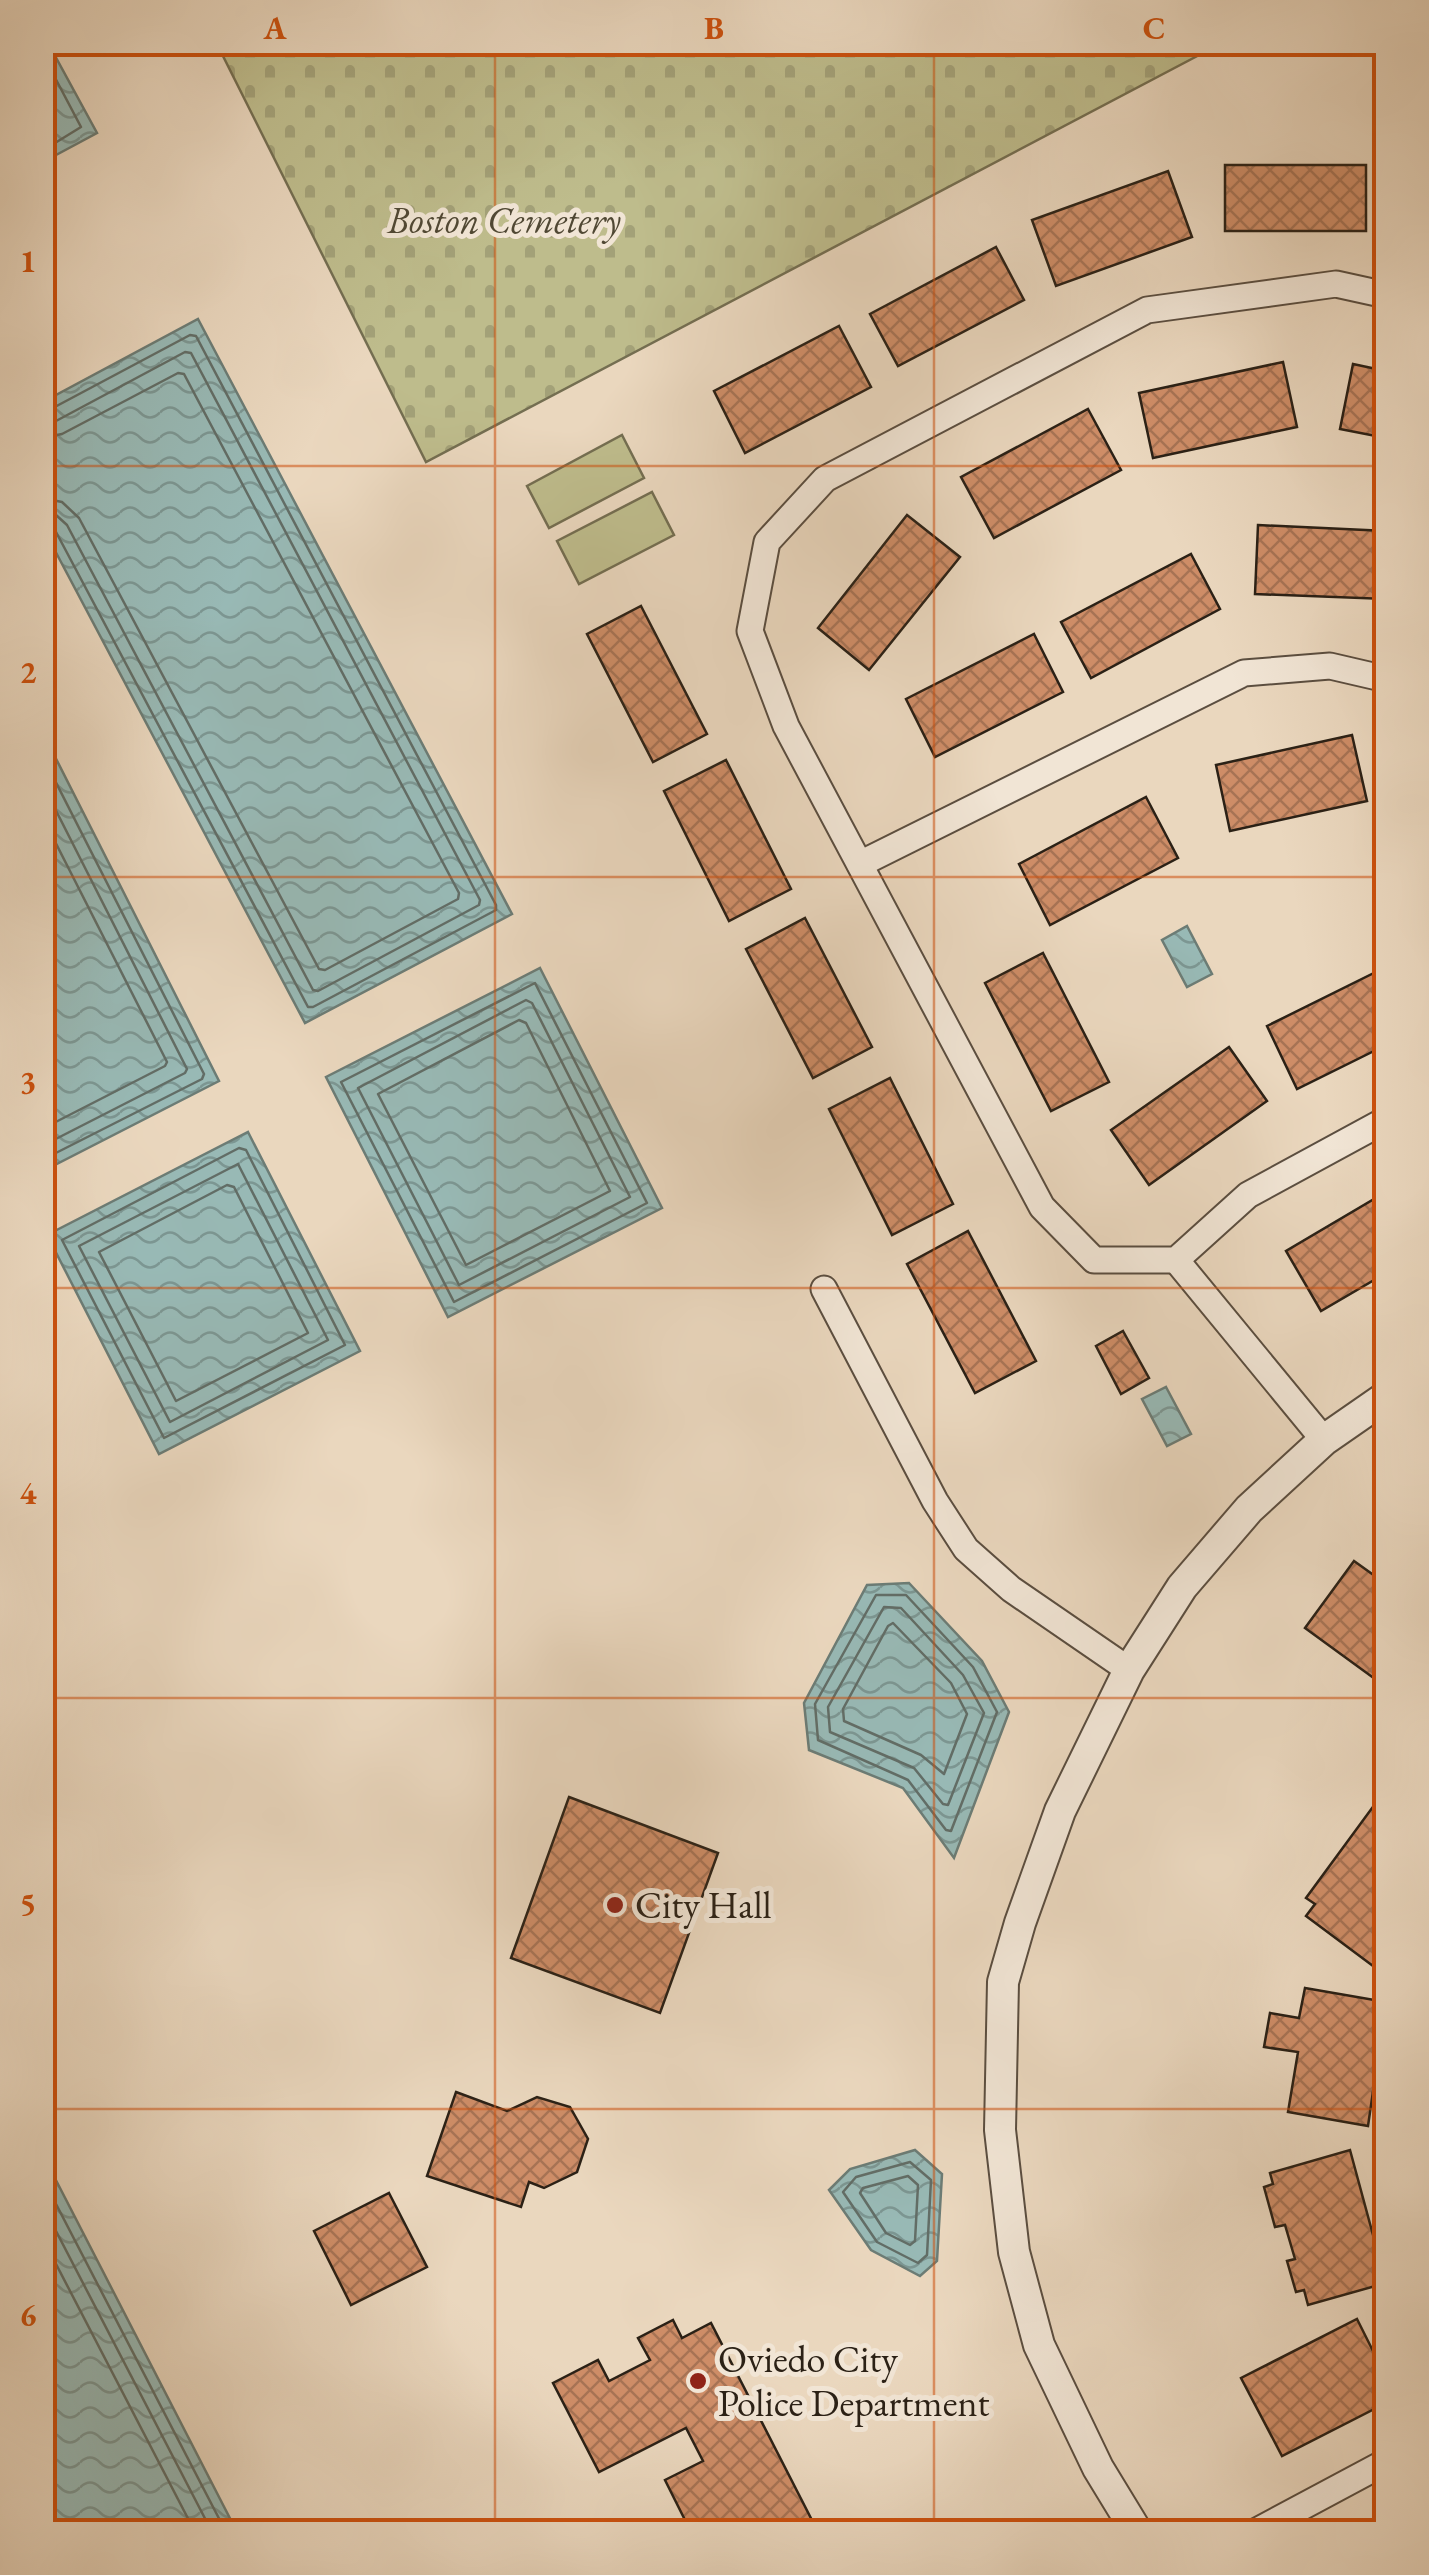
<svg xmlns="http://www.w3.org/2000/svg" width="1429" height="2575" viewBox="0 0 1429 2575" font-family="'EB Garamond',serif">
<style>
.cemetery{fill:url(#cemetery-stones);stroke:#746e51;stroke-width:2.5}
.green{fill:#bebc8c;stroke:#746e51;stroke-width:2.5}
.water{fill:url(#water-waves);stroke:#6c7c75;stroke-width:2.5}
.lines{fill:none;stroke-linecap:round;stroke-linejoin:round}
.shore{stroke:#626d66;stroke-width:2.5}
.building{fill:url(#building-cross-hatch);stroke:#2b2116;stroke-width:2.5}
.minor-casing{stroke:#5b4e40;stroke-width:29}
.tertiary-casing{stroke:#5b4e40;stroke-width:34}
.minor{stroke:#f1e5d5;stroke-width:25}
.tertiary{stroke:#f1e5d5;stroke-width:30}
.grid{fill:none;stroke:#cc510e;stroke-width:2.5;stroke-opacity:0.55}
.poi-dot{fill:#8f2418;stroke:#f1e5d5;stroke-width:4}
.labels{text-anchor:middle;stroke-width:10;stroke-linejoin:round;paint-order:stroke}
.park-label{font-size:38px;font-style:italic;fill:#504834;stroke:#f1e5d5}
.poi-label{font-size:38px;fill:#2b2116;stroke:#f1e5d5;text-anchor:start}
.neatline{fill:none;stroke:#cc510e;stroke-width:4}
.grid-label{font-size:32px;text-anchor:middle;font-weight:bold;fill:#cc510e}
</style>
<defs>
<pattern id="cemetery-stones" width="16" height="16" patternUnits="userSpaceOnUse" patternTransform="scale(2.5)"><rect width="16" height="16" fill="#bebc8c"/><path d="M2 7V4a2 2 0 0 1 4 0v3zM10 15v-3a2 2 0 0 1 4 0v3z" fill="#a3a178"/></pattern>
<pattern id="water-waves" width="16" height="10" patternUnits="userSpaceOnUse" patternTransform="scale(2.5)"><rect width="16" height="10" fill="#98b9b5"/><path d="M0 5q4-4 8 0t8 0" fill="none" stroke="#7c9692"/></pattern>
<pattern id="building-cross-hatch" width="8" height="8" patternUnits="userSpaceOnUse" patternTransform="scale(2.5)"><rect width="8" height="8" fill="#ce8d67"/><path d="M0 0l8 8M0 8l8-8" fill="none" stroke="#a77354"/></pattern>
</defs>
<rect width="100%" height="100%" fill="#ead7be"/>
<filter id="stains"><feTurbulence type="fractalNoise" baseFrequency=".002" numOctaves="4"/><feColorMatrix values="0 0 0 0 .2 0 0 0 0 .09 0 0 0 0 .02 0 0 0 .5 -.17"/></filter>
<radialGradient id="worn" r=".72"><stop offset=".6" stop-color="#630" stop-opacity="0"/><stop offset="1" stop-color="#630" stop-opacity=".3"/></radialGradient>
<path class="cemetery" d="M248,43L1195,42L1201,54L426,462L223,56Z"/>
<g class="green">
<path d="M622,435L644,478L549,528L527,486Z"/>
<path d="M652,492L674,535L579,584L557,541Z"/>
</g>
<g class="water">
<path d="M42,43H48L97,133L43,162Z"/>
<path d="M198,319L512,914L305,1023L43,528V402Z"/>
<path d="M43,733L219,1081L43,1171H42Z"/>
<path d="M1187,926L1212,974L1187,987L1162,940Z"/>
<path d="M540,968L662,1208L448,1317L326,1077Z"/>
<path d="M248,1132L360,1351L159,1454L47,1235Z"/>
<path d="M1166,1387L1191,1434L1167,1446L1142,1399Z"/>
<path d="M909,1583L982,1661L1009,1712L954,1858L903,1788L809,1750L804,1703L867,1585Z"/>
<path d="M915,2150L942,2174L937,2261L920,2276L871,2250L829,2190L850,2169Z"/>
<path d="M43,2155L237,2532H43Z"/>
</g>
<g class="lines">
<g class="shore">
<path d="M42,53L81,127L42,151"/>
<path d="M42,410L51,409L190,335L196,336L496,905V910L313,1007H308L56,532L50,527L42,526"/>
<path d="M42,423L56,421L185,352L191,353L480,900L479,905L318,991L313,990L67,525L56,515L42,513"/>
<path d="M42,438L62,434L178,373L184,374L459,893L458,899L325,970L319,969L79,518L62,502L42,498"/>
<path d="M42,755L204,1074L202,1079L42,1160"/>
<path d="M42,783L187,1069L185,1073L42,1146"/>
<path d="M42,816L167,1062L165,1066L42,1129"/>
<path d="M535,983L647,1203L454,1302L341,1082Z"/>
<path d="M526,1000L532,1003L630,1197L459,1285L358,1088Z"/>
<path d="M519,1020L526,1023L610,1191L466,1265L378,1094Z"/>
<path d="M239,1148L246,1150L345,1345L164,1438L62,1240Z"/>
<path d="M238,1164L328,1340L170,1422L79,1246Z"/>
<path d="M227,1185L234,1187L308,1333L176,1401L99,1252Z"/>
<path d="M876,1595H906L973,1667L997,1712L951,1831L946,1830L908,1780L818,1740L815,1704Z"/>
<path d="M884,1607L901,1608L963,1675L984,1713L948,1805L943,1804L914,1768L830,1732L828,1707Z"/>
<path d="M893,1623L951,1683L967,1714L944,1774L921,1755L844,1721L843,1709L888,1626Z"/>
<path d="M910,2162L931,2180L927,2255L918,2263L877,2242L843,2192L856,2177Z"/>
<path d="M908,2176L918,2185L915,2241L910,2245L886,2233L860,2193L863,2188Z"/>
<path d="M42,2177L226,2532"/>
<path d="M42,2204L212,2532"/>
<path d="M42,2237L195,2532"/>
</g>
</g>
<g class="building">
<rect x="1225" y="165" width="141" height="66"/>
<path d="M1168,171L1192,237L1056,286L1032,220Z"/>
<path d="M996,247L1024,300L898,366L870,314Z"/>
<path d="M839,326L871,387L745,453L714,391Z"/>
<path d="M1283,362L1297,427L1153,458L1139,393Z"/>
<path d="M1353,364L1386,371V438L1340,429Z"/>
<path d="M1088,409L1121,470L994,538L961,477Z"/>
<path d="M907,515L960,557L869,670L818,628Z"/>
<path d="M1258,525L1386,531V599L1255,594Z"/>
<path d="M1191,554L1220,609L1091,678L1061,622Z"/>
<path d="M641,606L707,734L653,762L587,634Z"/>
<path d="M1034,634L1063,692L935,757L906,699Z"/>
<path d="M1352,735L1367,801L1230,831L1216,765Z"/>
<path d="M726,760L791,889L729,921L664,791Z"/>
<path d="M1146,797L1178,858L1050,925L1019,864Z"/>
<path d="M805,918L872,1047L813,1078L746,949Z"/>
<path d="M1043,953L1109,1082L1051,1111L985,983Z"/>
<path d="M1386,967V1045L1297,1089L1267,1026Z"/>
<path d="M1229,1047L1267,1101L1149,1185L1111,1130Z"/>
<path d="M890,1078L953,1204L892,1235L829,1109Z"/>
<path d="M1386,1192V1273L1321,1311L1286,1251Z"/>
<path d="M968,1231L1036,1361L975,1393L907,1264Z"/>
<path d="M1123,1331L1149,1378L1121,1394L1096,1346Z"/>
<path d="M1354,1561L1386,1584V1705L1378,1699L1386,1687L1305,1628Z"/>
<path d="M1386,1789V1947L1373,1966L1306,1916L1315,1904L1306,1898Z"/>
<path d="M569,1797L718,1853L660,2013L511,1958Z"/>
<path d="M1305,1988L1386,2002L1368,2126L1288,2112L1298,2052L1264,2047L1270,2013L1299,2018Z"/>
<path d="M456,2092L507,2111L537,2097L570,2107L588,2139L577,2172L544,2188L529,2182L521,2207L427,2176Z"/>
<path d="M1350,2150L1386,2283L1308,2305L1304,2290L1296,2292L1287,2261L1295,2259L1285,2225L1275,2227L1264,2187L1273,2184L1270,2173Z"/>
<path d="M389,2193L427,2267L351,2305L314,2231Z"/>
<path d="M1357,2319L1386,2377V2403L1282,2456L1241,2378Z"/>
<path d="M673,2320L682,2338L711,2323L818,2532H691L665,2480L703,2461L686,2428L599,2472L553,2383L598,2360L609,2381L650,2360L638,2338Z"/>
<path d="M1386,2515V2532H1354Z"/>
</g>
<g class="lines">
<g class="minor-casing">
<g id="minor">
<path d="M1386,295L1336,284L1147,310L825,479L767,542L750,631L786,726L1042,1207L1094,1260H1176L1248,1195L1386,1120"/>
<path d="M860,864L1244,673L1330,666L1386,679"/>
<path d="M1176,1260L1324,1440"/>
<path d="M824,1289L935,1501L966,1549L1011,1589L1129,1670"/>
<path d="M1255,2532L1386,2462"/>
</g>
</g>
<g class="tertiary-casing">
<path id="tertiary" d="M1137,2532L1098,2468L1039,2345L1014,2252L1000,2130L1003,1982L1020,1923L1060,1811L1129,1670L1182,1587L1249,1509L1324,1440L1386,1397"/>
</g>
<use href="#minor" class="minor"/>
<use href="#tertiary" class="tertiary"/>
</g>
<path class="grid" d="M495,42V2532M934,42V2532M42,466H1386M42,877H1386M42,1288H1386M42,1698H1386M42,2109H1386"/>
<g class="poi-dot">
<circle cx="615" cy="1905" r="10"/>
<circle cx="698" cy="2381" r="10"/>
</g>
<g class="labels">
<g class="park-label">
<text x="504" y="233">Boston Cemetery</text>
</g>
<g class="poi-label">
<text x="635" y="1918">City Hall</text>
<text x="718" y="2372">Oviedo City<tspan x="718" dy="44">Police Department</tspan></text>
</g>
</g>
<rect width="1429" height="2575" fill="none" stroke="#ead7be" stroke-width="110"/>
<rect x="55" y="55" width="1319" height="2465" class="neatline"/>
<g class="grid-label">
<text x="275" y="39">A</text>
<text x="714" y="39">B</text>
<text x="1154" y="39">C</text>
<text x="28" y="272">1</text>
<text x="28" y="683">2</text>
<text x="28" y="1093">3</text>
<text x="28" y="1504">4</text>
<text x="28" y="1915">5</text>
<text x="28" y="2326">6</text>
</g>
<rect width="100%" height="100%" filter="url(#stains)"/>
<rect width="100%" height="100%" fill="url(#worn)"/>
</svg>
